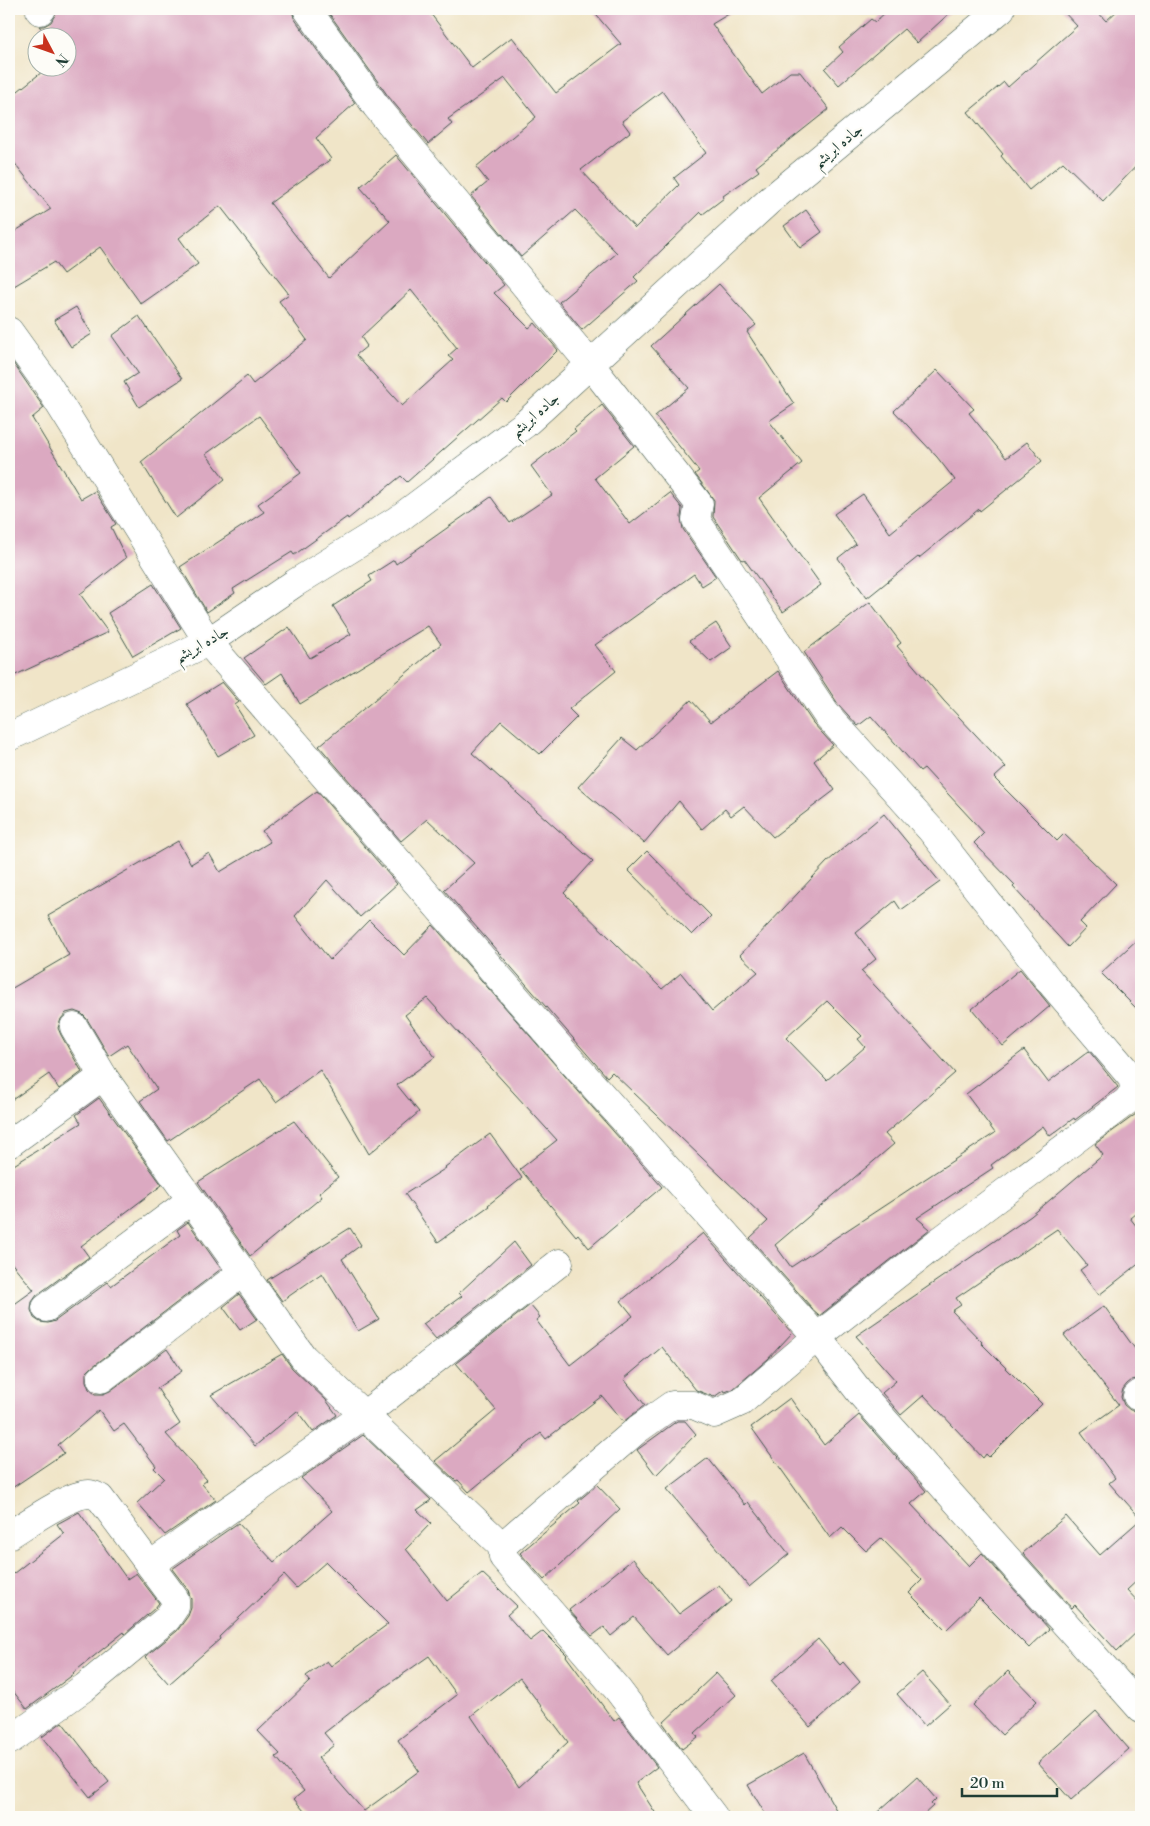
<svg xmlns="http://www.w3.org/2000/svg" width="1150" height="1826" viewBox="0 0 1150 1826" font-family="'Libre Bodoni',Amiri,serif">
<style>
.building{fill:#dba9c1;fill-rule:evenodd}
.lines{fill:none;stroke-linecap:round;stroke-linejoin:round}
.street-casing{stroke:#3e564a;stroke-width:29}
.secondary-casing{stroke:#3e564a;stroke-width:29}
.street{stroke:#fff;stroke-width:28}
.secondary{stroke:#fff;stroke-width:28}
.labels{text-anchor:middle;stroke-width:4.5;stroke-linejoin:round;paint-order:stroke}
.street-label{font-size:16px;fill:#1f3d34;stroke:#fdfcf7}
</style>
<rect width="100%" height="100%" fill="#fdfcf7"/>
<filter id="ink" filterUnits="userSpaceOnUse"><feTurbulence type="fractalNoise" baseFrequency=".02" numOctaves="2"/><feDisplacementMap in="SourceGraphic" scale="10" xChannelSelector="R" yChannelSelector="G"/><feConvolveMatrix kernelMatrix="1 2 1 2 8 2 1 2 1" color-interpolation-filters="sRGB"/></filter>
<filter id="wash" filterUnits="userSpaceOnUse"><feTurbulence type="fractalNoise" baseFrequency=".0096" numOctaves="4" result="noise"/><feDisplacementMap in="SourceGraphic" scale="20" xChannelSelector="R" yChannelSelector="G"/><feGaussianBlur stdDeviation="1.12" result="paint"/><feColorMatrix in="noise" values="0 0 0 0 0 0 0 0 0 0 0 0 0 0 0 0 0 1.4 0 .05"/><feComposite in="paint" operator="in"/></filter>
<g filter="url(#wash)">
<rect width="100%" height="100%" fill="#f0e5c8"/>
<g id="blocks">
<g class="building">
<path d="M58,9H292L294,18L355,103L316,138L331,159L270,203L329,278L390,221L360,187L396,155L504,285L494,293L529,328L535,323L558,350L506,402L502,398L407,482L401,476L348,519L347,517L294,555L292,552L233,589L235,593L207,612L180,567L264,512L258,504L301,473L259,416L206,454L225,479L176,518L141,462L247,376L253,384L307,340L279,301L289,294L220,206L179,238L198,264L141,304L100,247L63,274L54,262L9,289V235L51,209L9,156V98L47,68H68V38H49L39,26H44L51,22ZM411,290L457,348L448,356L453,360L402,406L356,355L367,346L361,337Z"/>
<path d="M326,9H427L472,68L512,37L556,93L621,44L591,9H737L712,24L762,94L790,72H800L829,109L756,167L759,171L723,196L724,198L703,214L701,212L634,277L638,281L582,330L559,302L617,253L575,210L521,257L471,196L488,182L476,167L536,117L505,78L448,119L452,124L428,144L388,96ZM662,91L706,153L674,178L679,185L635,228L581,170L630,132L622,121Z"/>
<path d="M884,9H954L917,43L904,29L839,85L825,69L843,52L839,47L871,19L875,22L887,11Z"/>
<path d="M1061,9H1095L1106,21L1119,9H1141V161L1103,201L1063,162L1029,190L1001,156L1003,154L968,112L1004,82L1008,87L1077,26Z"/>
<path d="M806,210L822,232L800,248L784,226Z"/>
<path d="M719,284L756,325L747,332L794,404L769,421L802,463L759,498L821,585L783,612L744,559L742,560L713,517L714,500L695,474L699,471L655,416L689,388L651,346Z"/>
<path d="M76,307L92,334L71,347L54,320Z"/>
<path d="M139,316L182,379L139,407L124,382L138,373L112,336Z"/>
<path d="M9,357L44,408L32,418L81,499L95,491L116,524L111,527L126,558L80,594L108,632L9,678Z"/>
<path d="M937,370L974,409L969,413L1006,458L1027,442L1042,461L980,511L979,509L919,558L918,557L867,598L838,558L856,544L834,514L863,494L890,533L955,480L937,457L894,411Z"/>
<path d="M602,405L634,446L595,478L630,524L670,493L682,508L681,518L683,529L716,577L702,586L694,574L595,645L616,671L569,709L577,717L540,754L501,721L472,753L593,861L564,893L662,989L681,973L712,1011L758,972L740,955L827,862L884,814L940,882L901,910L895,901L856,933L876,959L861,971L894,1006L955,1073L885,1134L894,1144L775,1245L791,1267L995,1133L966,1094L1024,1050L1048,1082L1089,1051L1118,1087L1075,1120L1074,1118L1050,1136L1043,1126L991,1165L993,1168L917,1218L930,1229L819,1316L750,1238L768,1221L612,1072L607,1077L444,890L474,863L427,819L401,841L319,746L441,644L428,626L300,704L282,673L266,684L244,658L289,627L310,658L351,634L333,606L372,581L369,576L394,560L396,564L491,497L510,523L552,495L531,466L576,431L574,429ZM827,1001L862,1036L858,1039L865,1047L827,1080L786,1038Z"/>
<path d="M153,584L181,628L133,656L108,613Z"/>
<path d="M870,602L901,643L897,646L944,701L1006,767L994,778L1057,841L1064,834L1116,884L1080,922L1086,928L1068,947L1013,887L1015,885L974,843L984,833L924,768L920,771L871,716L858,726L838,704L804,652Z"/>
<path d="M716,623L732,647L711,662L689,641Z"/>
<path d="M778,671L813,723L833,745L814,761L835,790L773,837L744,806L731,816L725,809L702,829L679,801L644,843L578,787L622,738L637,750L691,700L711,722Z"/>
<path d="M222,682L239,702L235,705L254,735L218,756L187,704Z"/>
<path d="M317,791L397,884L360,917L327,880L295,916L330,960L369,920L404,955L433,925L662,1187L589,1248L578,1234L576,1236L520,1169L557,1140L427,998L405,1015L435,1057L397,1085L419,1112L369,1154L320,1070L276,1102L260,1079L168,1141L140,1101L157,1089L127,1044L109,1056L87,1019L82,1014L74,1011L66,1013L61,1019L58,1028L61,1035L82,1072L59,1089L49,1074L9,1102V990L69,955L48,916L178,841L191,864L209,853L220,872L270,842L262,831Z"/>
<path d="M647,851L711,916L692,935L628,870Z"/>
<path d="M1141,936V1013L1101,973Z"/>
<path d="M1020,969L1050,1006L1003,1046L972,1009Z"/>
<path d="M99,1098L162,1185L81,1246L89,1257L37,1295L32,1302L31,1310L34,1318L40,1322L48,1323L55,1321L108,1282L111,1286L180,1235L177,1230L188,1222L221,1269L92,1367L86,1373V1381L89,1389L95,1394H103L110,1391L167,1349L182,1371L157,1388L180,1424L166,1434L207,1480L202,1484L216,1500L165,1535L137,1503L164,1478L154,1468L156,1466L124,1424L114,1431L99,1410L58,1445L64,1453L9,1490V1308L34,1290L9,1260V1168L81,1123L76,1115Z"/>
<path d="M1141,1108V1209L1130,1218L1141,1232V1262L1099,1295L1080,1270L1087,1265L1057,1229L956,1298L961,1305L952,1311L982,1342L981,1343L1042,1404L989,1457L986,1454L983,1458L924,1395L901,1415L882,1393L896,1381L856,1336L1031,1216L1103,1155L1095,1144L1136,1114Z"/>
<path d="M294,1121L338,1177L319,1193L322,1197L250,1256L198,1182Z"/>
<path d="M490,1134L522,1178L488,1205L489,1206L438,1242L405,1194L446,1168L445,1167Z"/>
<path d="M350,1228L361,1245L342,1259L379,1319L358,1331L322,1273L282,1301L267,1280Z"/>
<path d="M703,1233L792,1333L768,1359L733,1389L725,1392L724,1390L714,1397L696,1390L662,1347L624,1379L645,1405L623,1422L602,1396L546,1439L541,1433L469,1492L458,1480L456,1481L435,1461L496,1410L456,1363L530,1305L540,1317L536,1320L570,1365L633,1316L621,1301Z"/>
<path d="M514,1242L531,1265L436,1339L423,1324L462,1296L459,1293Z"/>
<path d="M239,1294L257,1319L240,1330L223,1307Z"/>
<path d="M1104,1306L1141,1357V1378L1132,1380L1127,1384L1123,1389L1121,1397L1124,1405L1130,1410L1141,1411V1577L1127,1590L1141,1605V1628L1117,1651L1075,1605L1072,1608L1023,1553L1066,1516L1100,1555L1141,1519L1109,1483L1115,1478L1081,1432L1119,1405L1064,1335Z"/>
<path d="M282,1354L292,1368L326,1400L337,1415L313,1432L297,1411L255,1446L211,1395Z"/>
<path d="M790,1398L824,1445L859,1415L926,1491L911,1504L969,1566L982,1553L1049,1629L1029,1648L979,1598L946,1630L909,1593L922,1580L881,1538L866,1551L842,1527L830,1538L751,1427Z"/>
<path d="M677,1421H685L696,1434L656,1475L637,1450Z"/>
<path d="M363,1435L431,1500L417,1510L431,1523L406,1549L447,1601L482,1573L517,1606L507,1615L530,1641L543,1631L567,1655L566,1656L614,1721L619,1717L657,1767L636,1783L658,1817H309L294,1799L304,1791L276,1757L280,1754L258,1731L310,1681L306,1676L327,1661L331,1666L388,1624L326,1562L296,1588L284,1575L219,1637L220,1639L169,1684L145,1657L177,1631L188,1616L191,1608V1599L188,1590L172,1569L238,1523L274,1562L332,1511L301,1478ZM429,1656L457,1695L398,1740L419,1771L364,1811L318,1758L334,1745L324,1733L369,1698ZM520,1678L568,1742L519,1787L471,1716Z"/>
<path d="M708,1458L745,1505L748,1502L789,1554L749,1587L667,1489Z"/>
<path d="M597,1485L620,1509L544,1580L520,1553L580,1503L578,1501Z"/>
<path d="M79,1512L127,1579L136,1573L159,1603L155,1608L125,1634L124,1632L73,1673L74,1674L27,1709L9,1686V1577L64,1534L57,1524Z"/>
<path d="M633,1559L679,1614L719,1585L731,1601L667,1655L634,1617L611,1636L604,1627L592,1636L569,1610Z"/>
<path d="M818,1639L840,1665L843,1662L860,1682L810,1727L771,1681Z"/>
<path d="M1008,1671L1037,1701L1002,1735L973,1705Z"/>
<path d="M922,1672L950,1704L925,1726L897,1694Z"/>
<path d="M716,1673L736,1695L695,1733L698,1737L682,1749L663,1723Z"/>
<path d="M1096,1711L1129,1749L1071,1800L1038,1763Z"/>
<path d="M62,1722L109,1782L90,1797L42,1737Z"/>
<path d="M804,1753L840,1817H767L748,1785Z"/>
<path d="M917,1777L936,1799L931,1804L933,1806L921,1817H872Z"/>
</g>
</g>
</g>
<g filter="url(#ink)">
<use href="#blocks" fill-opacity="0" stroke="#3e564a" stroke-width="1"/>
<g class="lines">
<g class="street-casing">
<g id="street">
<path d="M307,9L376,106L590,364L699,504L696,520L826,714L931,830L1051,983L1132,1078L1135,1090L1127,1101L937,1243L817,1337L741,1402L714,1414L693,1405H672L638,1429L502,1546"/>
<path d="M40,11L42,9"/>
<path d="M9,331L47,384L208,642L568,1057L817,1337L862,1395L1141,1709"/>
<path d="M74,1027L103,1076L303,1357L502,1546L503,1557L618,1690L714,1817"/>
<path d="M9,1144L103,1076"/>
<path d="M46,1308L191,1200"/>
<path d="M101,1379L243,1272"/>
<path d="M1137,1396L1141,1393"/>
<path d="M9,1535C27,1524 69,1494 89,1494C93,1494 96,1496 100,1498L175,1599V1607L167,1619L85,1687L9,1741"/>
<path d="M150,1565L364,1415L559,1263"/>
</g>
</g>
<g class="secondary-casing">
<path id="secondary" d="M9,737L208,642L295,583L397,520L525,424L769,201L1001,9"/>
</g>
<use href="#street" class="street"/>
<use href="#secondary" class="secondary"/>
</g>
</g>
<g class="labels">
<g class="street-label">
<text transform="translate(837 145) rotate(-40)" y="6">جاده ابریشم</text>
<text transform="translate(534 414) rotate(-41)" y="6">جاده ابریشم</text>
<text transform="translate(201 643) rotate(-29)" y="6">جاده ابریشم</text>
</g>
</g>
<rect width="1150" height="1826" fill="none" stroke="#fdfcf7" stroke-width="30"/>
<g transform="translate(52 52) rotate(131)"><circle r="24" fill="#fdfcf7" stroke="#a4b0a9"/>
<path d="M0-4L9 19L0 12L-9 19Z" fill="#c8321e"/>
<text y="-8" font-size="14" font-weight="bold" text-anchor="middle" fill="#1f3d34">N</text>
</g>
<path d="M962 1788v8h95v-8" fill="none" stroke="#1f3d34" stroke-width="2.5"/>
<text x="970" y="1788" font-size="15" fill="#1f3d34" stroke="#fdfcf7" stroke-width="4" paint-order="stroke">20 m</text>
</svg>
